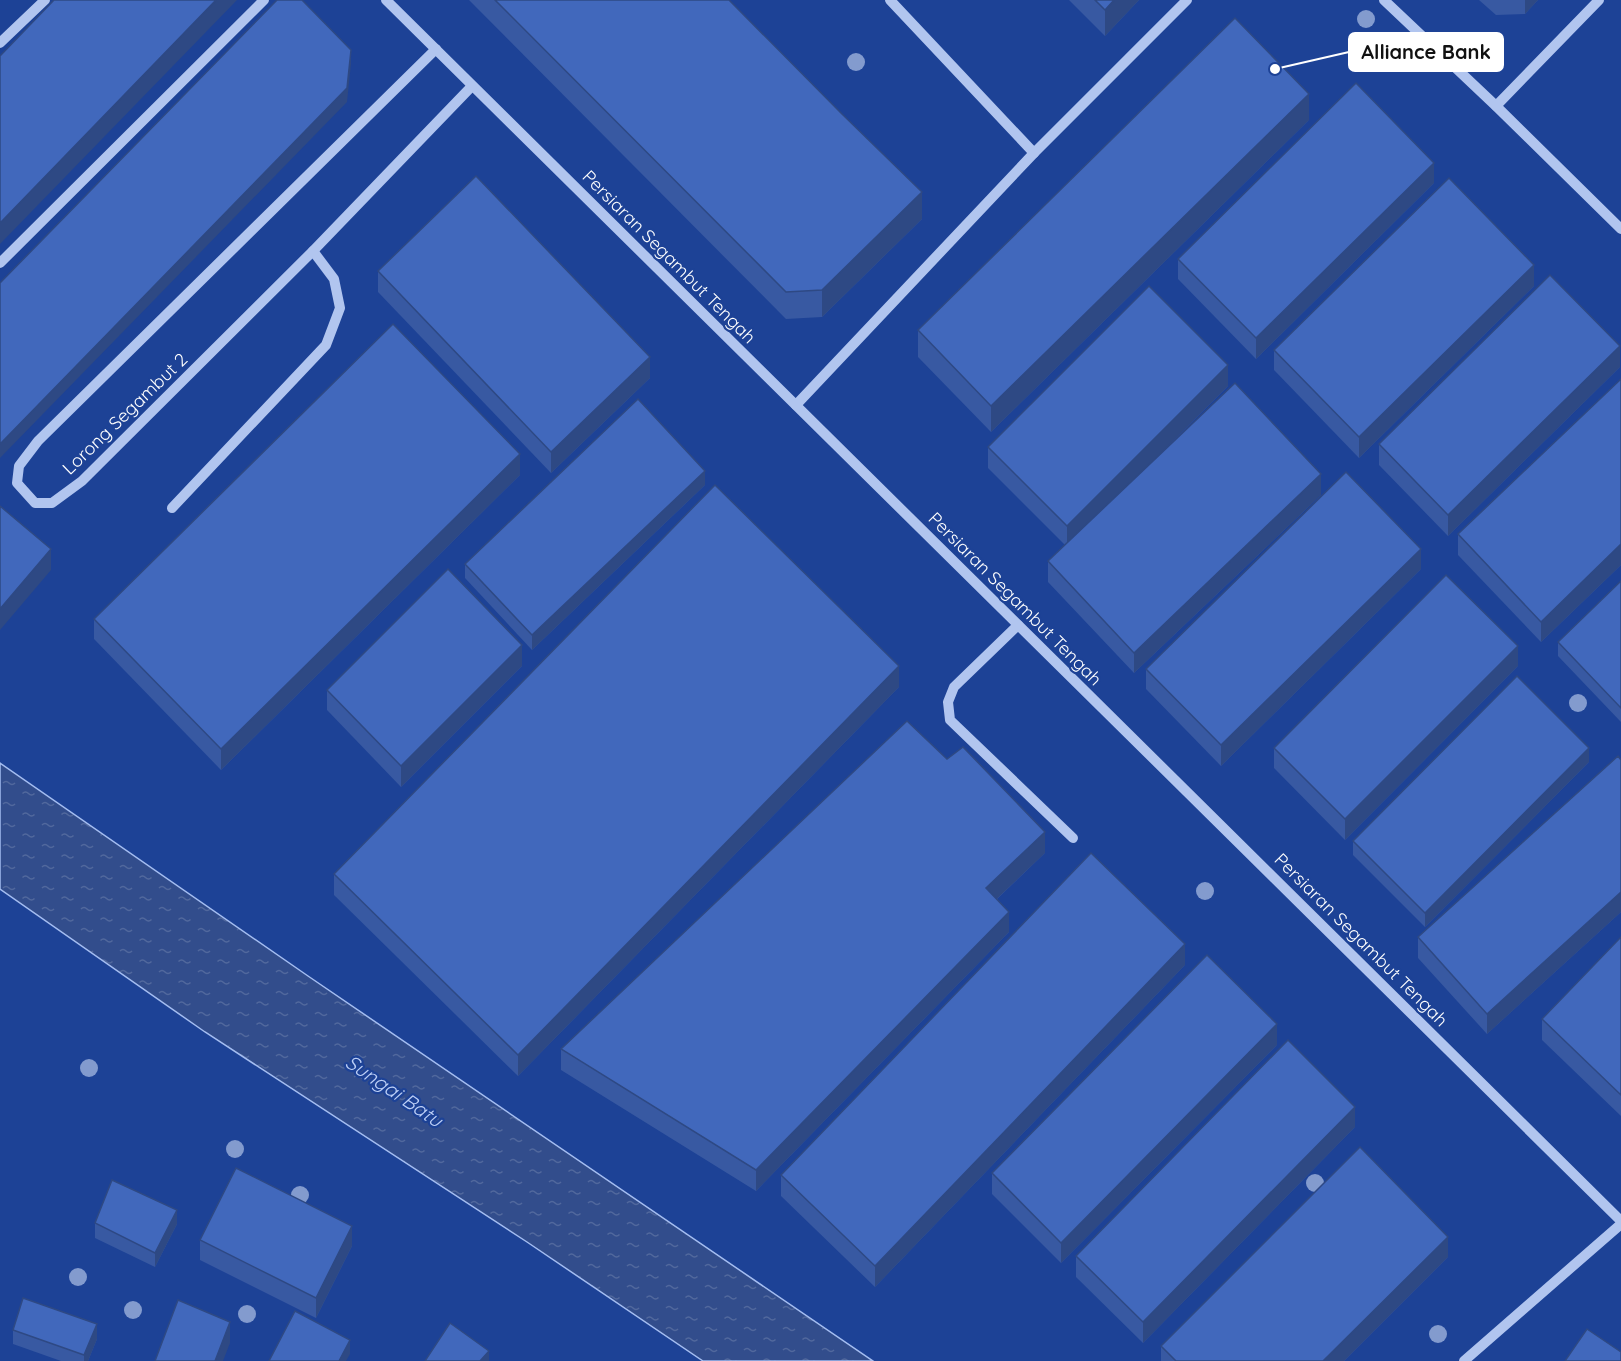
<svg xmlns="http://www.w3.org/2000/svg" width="1621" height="1361" viewBox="0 0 1621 1361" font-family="Quicksand,sans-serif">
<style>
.water{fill:url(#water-ripples);stroke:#a4bdf1;stroke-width:1.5}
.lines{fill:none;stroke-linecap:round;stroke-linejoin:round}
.minor{stroke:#b1c5ef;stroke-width:10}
.tree{fill:#839bce}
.wall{fill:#3859a2}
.shaded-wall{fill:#2e4984}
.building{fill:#4168bc;stroke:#2e4984;stroke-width:1.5}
.labels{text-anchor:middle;stroke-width:4.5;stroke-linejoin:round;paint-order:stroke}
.street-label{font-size:18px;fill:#fff;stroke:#1d4296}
.water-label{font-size:20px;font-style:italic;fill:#bdcff6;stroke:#1d4296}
.leader{fill:none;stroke:#fff;stroke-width:2}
.callout-dot{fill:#fff;stroke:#1d4296;stroke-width:2}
.callout{fill:#fff;stroke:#fff;stroke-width:2}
.callout-label{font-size:20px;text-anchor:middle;font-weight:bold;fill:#111}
</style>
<defs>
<pattern id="water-ripples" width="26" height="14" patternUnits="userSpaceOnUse" patternTransform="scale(1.5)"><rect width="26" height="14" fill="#324d8c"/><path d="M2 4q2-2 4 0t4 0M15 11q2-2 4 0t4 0" fill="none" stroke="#51689d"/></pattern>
</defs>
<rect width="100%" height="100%" fill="#1d4296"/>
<path class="water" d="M0,763L308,976L873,1361H703L527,1242L205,1032L0,889Z"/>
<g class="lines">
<g class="minor">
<path d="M386,0L1621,1221"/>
<path d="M890,0L1034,153"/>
<path d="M1384,0L1496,106L1621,229"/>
<path d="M0,43L45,0"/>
<path d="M436,49L38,441L19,466L17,483L35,503H52L82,481L313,251L472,86"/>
<path d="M1496,106L1599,0"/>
<path d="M0,263L264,0"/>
<path d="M796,405L1034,153L1187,0"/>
<path d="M172,508L326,345L340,308L334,279L313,251"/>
<path d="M1018,625L954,687L948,702L950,720L1073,838"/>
<path d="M1464,1361L1621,1224"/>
</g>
</g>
<g class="tree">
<circle cx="1366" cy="19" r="9"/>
<circle cx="856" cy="62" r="9"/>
<circle cx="1578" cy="703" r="9"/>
<circle cx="1205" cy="891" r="9"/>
<circle cx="89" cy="1068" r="9"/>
<circle cx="235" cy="1149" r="9"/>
<circle cx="1315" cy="1183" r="9"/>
<circle cx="300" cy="1195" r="9"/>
<circle cx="78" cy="1277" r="9"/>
<circle cx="133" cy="1310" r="9"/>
<circle cx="247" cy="1314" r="9"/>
<circle cx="1438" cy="1334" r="9"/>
</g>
<g class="wall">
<path d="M469,0H729L922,219L822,317L786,319Z"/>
<path d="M1069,0H1139L1105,36Z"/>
<path d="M1479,0H1538L1525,14L1496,15Z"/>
<path d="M1309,120L991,432L918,357V330Z"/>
<path d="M1434,183L1256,359L1178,279V259Z"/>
<path d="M378,271L650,378L551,473L378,292Z"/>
<path d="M1534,286L1359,458L1274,370V350Z"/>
<path d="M1620,367L1448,536L1379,465V444Z"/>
<path d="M1621,379V565L1541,642L1458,555V534Z"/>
<path d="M1228,386L1138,476L1321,495L1134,673L1048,582V561L1065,545L988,468V447Z"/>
<path d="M520,475L221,770L94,639V619Z"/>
<path d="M705,485L532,650L465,578V564Z"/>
<path d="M1421,569L1221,766L1146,689V669Z"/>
<path d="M1621,581V722L1558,656V642Z"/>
<path d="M522,666L401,787L327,710V690Z"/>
<path d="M1518,666L1345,840L1274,768V748Z"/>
<path d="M899,687L518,1076L334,895V874Z"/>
<path d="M1621,760V912L1487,1034L1418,958V937Z"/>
<path d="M1589,762L1425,927L1353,855V841Z"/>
<path d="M1045,853L997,899L1009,932L756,1191L561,1070V1049Z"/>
<path d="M1621,937V1116L1542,1040V1019Z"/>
<path d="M1185,965L875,1287L781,1196V1175Z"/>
<path d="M1277,1045L1061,1263L992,1194V1173Z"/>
<path d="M1355,1127L1143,1343L1076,1277V1256Z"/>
<path d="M95,1223L177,1224L155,1267L95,1238Z"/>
<path d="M200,1240L352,1246L316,1318L200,1260Z"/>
<path d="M1448,1257L1344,1361H1161V1346Z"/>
<path d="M13,1330L97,1339L88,1361H61L13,1344Z"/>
</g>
<g class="shaded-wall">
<path d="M216,0H237L0,244V223Z"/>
<path d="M1114,0H1139L1105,36V10Z"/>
<path d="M1525,0H1538L1525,14Z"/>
<path d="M351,50V64L347,102L0,458V444Z"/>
<path d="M1309,94V120L991,432V406Z"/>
<path d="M1434,163V183L1256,359V338Z"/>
<path d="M922,192V219L822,317V290Z"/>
<path d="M1534,265V286L1359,458V437Z"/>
<path d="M1620,346V367L1448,536V515Z"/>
<path d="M650,357V378L551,473V452Z"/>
<path d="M1228,365V386L1067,547V526Z"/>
<path d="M520,454V475L221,770V749Z"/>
<path d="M705,471V485L532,650V635Z"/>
<path d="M1321,474V495L1134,673V653Z"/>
<path d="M1621,544V565L1541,642V622Z"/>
<path d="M51,549V570L0,630V609Z"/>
<path d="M1421,549V569L1221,766V745Z"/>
<path d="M522,645V666L401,787V766Z"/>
<path d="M1518,646V666L1345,840V819Z"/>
<path d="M899,666V687L518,1076V1055Z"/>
<path d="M1589,748V762L1425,927V913Z"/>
<path d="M1045,832V853L986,909V888Z"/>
<path d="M1621,892V912L1487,1034V1014Z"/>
<path d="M1009,912V932L756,1191V1170Z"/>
<path d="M1185,944V965L875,1287V1266Z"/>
<path d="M1277,1024V1045L1061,1263V1243Z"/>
<path d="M1355,1107V1127L1143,1343V1322Z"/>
<path d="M177,1210V1224L155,1267V1253Z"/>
<path d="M352,1226V1246L316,1318V1298Z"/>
<path d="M1448,1237V1257L1344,1361H1323Z"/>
<path d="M230,1322V1343L223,1361H215Z"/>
<path d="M97,1324V1339L88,1361H84V1355Z"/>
<path d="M350,1340V1354L346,1361H339Z"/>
<path d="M489,1351V1361H480Z"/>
</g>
<g class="building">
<path d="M54,0H216L0,223V56Z"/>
<path d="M277,0H302L351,50L347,88L0,444V283Z"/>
<path d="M495,0H729L842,114L922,192L822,290L786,292Z"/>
<path d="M1095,0H1114L1105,10Z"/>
<path d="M1235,18L1309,94L991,406L918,330Z"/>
<path d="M1356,83L1434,163L1256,338L1178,259Z"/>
<path d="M476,176L650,357L551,452L378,271Z"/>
<path d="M1449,178L1534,265L1359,437L1274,350Z"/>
<path d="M1550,275L1620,346L1448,515L1379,444Z"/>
<path d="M1149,286L1228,365L1067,526L988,447Z"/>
<path d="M393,324L520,454L221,749L94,619Z"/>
<path d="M1621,379V544L1541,622L1458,534Z"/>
<path d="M1235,383L1321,474L1134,653L1048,561Z"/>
<path d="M638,399L705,471L532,635L465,564Z"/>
<path d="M1346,472L1421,549L1221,745L1146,669Z"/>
<path d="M715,485L899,666L518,1055L334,874Z"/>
<path d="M0,506L51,549L0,609Z"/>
<path d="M448,569L522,645L401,766L327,690Z"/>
<path d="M1446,575L1518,646L1345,819L1274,748Z"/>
<path d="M1621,581V708L1558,642Z"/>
<path d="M1517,676L1589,748L1425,913L1353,841Z"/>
<path d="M907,721L947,759L963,747L1045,832L986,888L1009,912L756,1170L561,1049Z"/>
<path d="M1618,756L1621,760V892L1487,1014L1418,937Z"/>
<path d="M1091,853L1185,944L875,1266L781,1175Z"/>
<path d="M1621,937V1095L1542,1019Z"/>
<path d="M1207,955L1277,1024L1061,1243L992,1173Z"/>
<path d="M1288,1040L1355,1107L1143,1322L1076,1256Z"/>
<path d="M1360,1147L1448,1237L1323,1361H1176L1161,1346Z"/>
<path d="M236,1168L352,1226L316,1298L200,1240Z"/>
<path d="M112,1180L177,1210L155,1253L95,1223Z"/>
<path d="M23,1298L97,1324L84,1355L13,1330Z"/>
<path d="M178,1300L230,1322L215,1361H155Z"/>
<path d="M295,1311L350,1340L339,1361H269Z"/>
<path d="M450,1323L489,1351L480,1361H425Z"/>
<path d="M1587,1329L1621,1352V1361H1565Z"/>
</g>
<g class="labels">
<g class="street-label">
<text transform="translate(669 257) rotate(45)" y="6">Persiaran Segambut Tengah</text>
<text transform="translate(125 414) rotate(-44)" y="6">Lorong Segambut 2</text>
<text transform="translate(1015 599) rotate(45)" y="6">Persiaran Segambut Tengah</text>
<text transform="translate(1361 940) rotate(45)" y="6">Persiaran Segambut Tengah</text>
</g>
<g class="water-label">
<text transform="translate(394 1091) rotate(34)" y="7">Sungai Batu</text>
</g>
</g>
<path class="leader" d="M1275 69L1349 52"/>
<circle class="callout-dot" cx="1275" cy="69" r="6"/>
<rect class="callout" x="1349" y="33" width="154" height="38" rx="6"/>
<g class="callout-label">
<text x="1426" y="59">Alliance Bank</text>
</g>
</svg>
